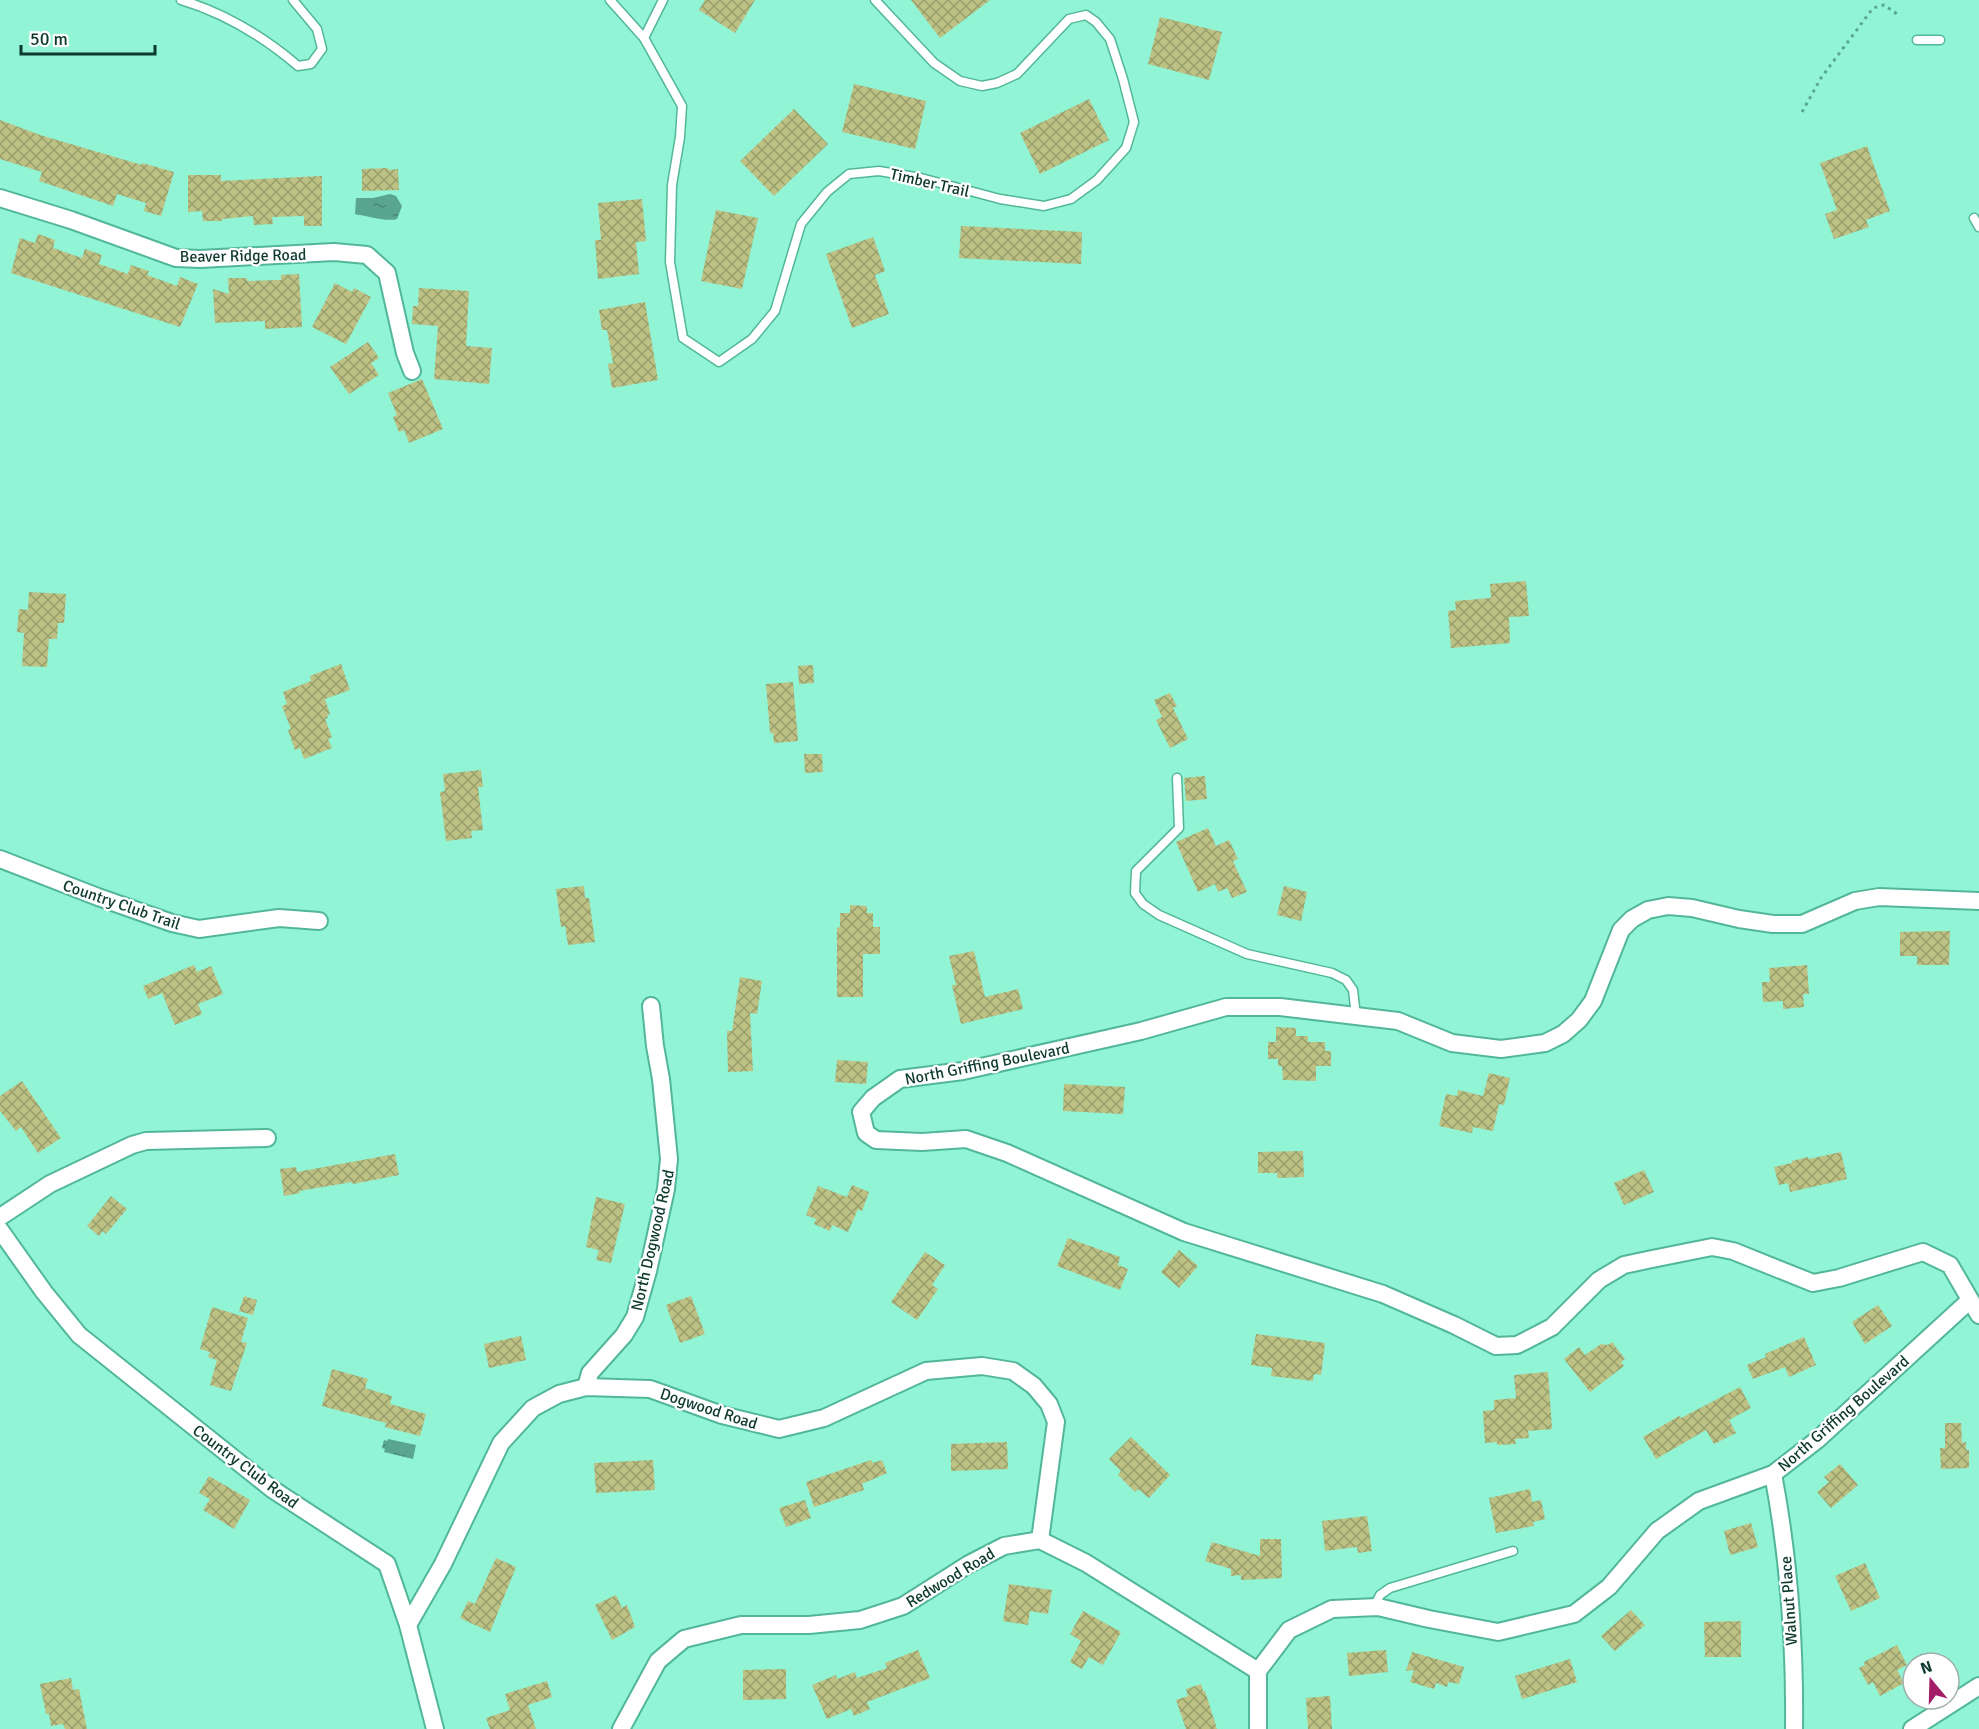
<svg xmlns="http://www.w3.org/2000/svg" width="1979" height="1729" viewBox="0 0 1979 1729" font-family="Signika,sans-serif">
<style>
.water{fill:url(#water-ripples)}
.building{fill:url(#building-cross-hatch)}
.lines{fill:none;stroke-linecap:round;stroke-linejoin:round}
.service-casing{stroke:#52b79a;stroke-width:11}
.minor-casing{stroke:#52b79a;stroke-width:20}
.path{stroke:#5aa791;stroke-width:3;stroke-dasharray:3 4.5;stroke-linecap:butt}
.service{stroke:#fff;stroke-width:8}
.minor{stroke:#fff;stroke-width:16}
.labels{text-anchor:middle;stroke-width:4.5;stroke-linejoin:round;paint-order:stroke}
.street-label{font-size:16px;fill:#0d392e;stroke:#fefefe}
</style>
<defs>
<pattern id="water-ripples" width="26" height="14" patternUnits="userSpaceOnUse" patternTransform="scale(1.5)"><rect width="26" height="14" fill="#5aa58e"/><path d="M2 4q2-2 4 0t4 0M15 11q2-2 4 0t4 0" fill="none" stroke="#498774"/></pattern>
<pattern id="building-cross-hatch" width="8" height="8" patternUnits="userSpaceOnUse" patternTransform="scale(1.5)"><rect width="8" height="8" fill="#bdc183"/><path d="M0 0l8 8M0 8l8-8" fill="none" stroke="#989e6c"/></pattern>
</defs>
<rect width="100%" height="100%" fill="#90f4d5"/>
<g class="water">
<path d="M390,194L396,196L402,206L397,219C387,222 367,216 355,214L356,198H373Z"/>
<path d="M388,1439L416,1445L413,1459L384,1452L385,1449L382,1448L384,1440L387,1441Z"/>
</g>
<g class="building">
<path d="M705,0H755L735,33L699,10Z"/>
<path d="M911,0H990L940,38Z"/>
<path d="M1160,17L1222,32L1209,80L1148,64Z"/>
<path d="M854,84L926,101L915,149L842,132Z"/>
<path d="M1089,99L1109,140L1040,174L1020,133Z"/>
<path d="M794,109L828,144L774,196L740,161Z"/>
<path d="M0,120L40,135L142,165V163L174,172L161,216L144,211L146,203L117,194L113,206L39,181L42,172L0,159Z"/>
<path d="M1867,146L1890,211L1866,220L1869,227L1834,239L1825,214L1837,210L1820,163Z"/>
<path d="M388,168V170L398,169L399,190L362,191V169Z"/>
<path d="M188,175H221V181L322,176V226H304V216L272,217L273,224L254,225L253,216L222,219V221H203L202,211L188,212Z"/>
<path d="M642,199L646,241L636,242L639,274L598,279L595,240H601L598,203Z"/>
<path d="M716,210L758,218L742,289L701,281Z"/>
<path d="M961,226L1082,232L1081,264L959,258Z"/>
<path d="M38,234L55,240L53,248L82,258L85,249L102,255L99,264L128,274L131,265L149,271L147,275L177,286L180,277L198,284L180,327L11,273L20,238L35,243Z"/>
<path d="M873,237L885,271L875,275L889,314L852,328L826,254Z"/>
<path d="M299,274L302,327L265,329V321L215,323L213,289L229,294L228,278H247V281L281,280V275Z"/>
<path d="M335,283L352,292L354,288L371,297L346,344L312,327Z"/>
<path d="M419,288L469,291L466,346L492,348L489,384L434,379L438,326L412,324L413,306H418Z"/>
<path d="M645,302L658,380L612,388L608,364L613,363L607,330H602L599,310Z"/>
<path d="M368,342L379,358L371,363L379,375L349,394L330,367Z"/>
<path d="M422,379L443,429L409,443L404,430L399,432L393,417L397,415L388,393Z"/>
<path d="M1526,581L1529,616L1509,617L1510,643L1451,648L1448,611L1456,610L1455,601L1491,598L1490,584Z"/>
<path d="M29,592L66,594L64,623H58L57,639H49L47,667L22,666L24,633L17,632L19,609L28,610Z"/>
<path d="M341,664L350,690L325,699L330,714L327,715L328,718L325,719L332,737L328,739L332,748L304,759L300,748L295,750L288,730L291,729L282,706L287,704L283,692L311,681L310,676Z"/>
<path d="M813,665L814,683L799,684L798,666Z"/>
<path d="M793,682L798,741L774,743L773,733H770L766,684Z"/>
<path d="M1170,693L1177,706L1173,708L1188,739L1170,748L1156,720L1162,717L1154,700Z"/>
<path d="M804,754H822L823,772L805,773Z"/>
<path d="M481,770L483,787H478L483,830L471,831L472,838L446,841L440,792L445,791L443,774Z"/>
<path d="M1205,776L1207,799L1186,801L1184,778Z"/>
<path d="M1208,828L1216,846L1229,840L1238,859L1233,861L1247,892L1232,898L1227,888L1218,892L1215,884L1198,892L1176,842Z"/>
<path d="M584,886L585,898H589L595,942L568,945L565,926L561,927L556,889Z"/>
<path d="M1284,886L1307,892L1301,921L1277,915Z"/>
<path d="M850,905L867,906V913H873V927H880V954H863V997H837V928L840,927V913H850Z"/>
<path d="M1950,931L1949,965H1917V956H1900V932Z"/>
<path d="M974,951L985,997L1018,989L1023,1009L961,1024L952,985H956L949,956Z"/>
<path d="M194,965L197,972L211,966L223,994L198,1004L202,1014L175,1025L162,993L148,999L143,986Z"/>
<path d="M1807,965L1809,994H1803L1804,1007L1783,1009V1001L1763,1002L1762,982H1770L1769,968Z"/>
<path d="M740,977L762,981L757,1014L750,1013L753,1071L728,1072L727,1031H732Z"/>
<path d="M1276,1027L1296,1028V1036H1308V1042H1325V1051H1331V1066H1316V1081L1283,1080L1282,1066H1278V1059H1268V1042H1276Z"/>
<path d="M837,1060L868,1062L866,1084L835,1082Z"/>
<path d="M1489,1073L1510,1078L1504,1105L1499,1104L1493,1131L1473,1127L1472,1133L1439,1126L1446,1094L1457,1096L1458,1090L1483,1096Z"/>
<path d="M22,1081L61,1138L38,1153L21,1127L16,1131L0,1111V1096Z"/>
<path d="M1064,1084L1125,1087L1123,1114L1063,1111Z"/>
<path d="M1303,1151L1304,1177L1277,1178V1173H1258V1152Z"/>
<path d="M1841,1152L1847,1179L1790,1192L1788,1183L1779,1185L1774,1167L1792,1163V1161L1808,1157L1809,1159Z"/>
<path d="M395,1154L399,1175L353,1184L352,1182L299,1191L300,1193L284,1196L280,1169L296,1167L297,1172Z"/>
<path d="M1644,1170L1654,1192L1624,1205L1614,1183Z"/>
<path d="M852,1185L869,1192L862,1211L858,1209L848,1232L832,1225L830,1231L814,1224L816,1219L806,1215L818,1186L847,1197Z"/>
<path d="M111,1196L127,1209L106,1234L103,1231L99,1236L87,1226Z"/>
<path d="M596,1197L625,1204L611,1263L596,1260L599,1250L586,1247Z"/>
<path d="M1068,1238L1120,1257L1118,1265L1128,1269L1120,1290L1057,1266Z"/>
<path d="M1179,1250L1198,1266L1179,1288L1161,1272Z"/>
<path d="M925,1252L945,1265L932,1285L938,1289L917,1320L891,1302Z"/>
<path d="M244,1296L257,1300L253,1315L239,1311Z"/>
<path d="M691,1296L705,1334L680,1343L666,1305Z"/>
<path d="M1878,1305L1892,1326L1865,1344L1852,1322Z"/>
<path d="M212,1307L248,1318L241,1342L247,1343L231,1391L210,1385L217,1360L208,1357L210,1352L200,1349Z"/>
<path d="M1256,1334L1325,1343L1321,1375L1314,1374L1313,1381L1271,1376L1272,1368L1251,1365Z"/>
<path d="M521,1336L526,1360L489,1368L484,1344Z"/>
<path d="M1804,1337L1816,1365L1789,1377L1785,1367L1753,1379L1747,1365L1766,1357L1765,1354Z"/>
<path d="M1612,1342L1625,1359L1621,1362L1624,1366L1590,1392L1564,1359L1579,1347L1585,1355L1601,1344L1608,1345Z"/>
<path d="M332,1369L368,1379L365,1388L392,1396L390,1404L426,1414L420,1436L385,1427L386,1423L322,1406Z"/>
<path d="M1548,1372L1552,1429L1528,1431L1529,1438L1515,1439L1516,1444L1497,1445V1442L1485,1443L1483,1411L1494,1410V1400L1516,1398L1514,1375Z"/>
<path d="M1740,1387L1751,1408L1729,1420L1736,1433L1714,1444L1706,1430L1656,1459L1643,1437L1679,1416L1681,1418Z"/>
<path d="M1945,1423H1961L1962,1443L1966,1442V1450H1969V1468L1941,1469L1940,1448H1945Z"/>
<path d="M1131,1437L1170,1475L1149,1498L1138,1489L1135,1492L1118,1475L1121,1471L1109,1459Z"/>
<path d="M1007,1442L1008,1469L951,1471V1444Z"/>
<path d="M653,1460L655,1490L596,1493L594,1463Z"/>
<path d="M871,1460L873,1463L882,1460L887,1473L862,1484L864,1490L814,1507L806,1482Z"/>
<path d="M1840,1464L1858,1485L1831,1508L1817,1492L1829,1482L1824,1477Z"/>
<path d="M209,1476L250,1500L234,1529L203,1510L210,1499L199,1493Z"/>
<path d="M1530,1489L1532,1502L1541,1500L1545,1519L1533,1522L1534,1526L1496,1533L1489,1498Z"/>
<path d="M805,1500L811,1518L786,1527L779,1508Z"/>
<path d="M1367,1516L1372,1551L1358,1553L1357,1547L1325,1551L1322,1521Z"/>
<path d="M1751,1523L1758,1547L1730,1555L1724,1531Z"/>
<path d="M1260,1539H1281L1282,1578L1241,1580V1575L1231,1576V1569L1205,1561L1212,1542L1260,1556Z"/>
<path d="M496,1558L516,1567L490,1632L460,1618L468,1601L475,1604Z"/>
<path d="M1865,1563L1880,1598L1851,1611L1835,1576Z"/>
<path d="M1009,1584L1052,1590L1048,1614L1030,1611L1028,1625L1003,1621Z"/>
<path d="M616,1595L622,1608L627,1605L635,1627L612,1640L595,1605Z"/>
<path d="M1631,1610L1645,1625L1615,1651L1601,1636Z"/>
<path d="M1083,1611L1121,1632L1103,1665L1089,1657L1082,1669L1070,1662L1081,1641L1070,1634Z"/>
<path d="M1741,1621V1657H1705L1704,1622Z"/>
<path d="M1897,1645L1907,1665L1897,1670L1904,1683L1880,1696L1873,1682L1868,1685L1859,1668L1865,1665L1864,1662Z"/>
<path d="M918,1650L930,1678L867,1702L870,1709L854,1716L851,1709L827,1719L812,1685L836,1675L837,1679L855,1672L857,1678L887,1668L885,1663Z"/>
<path d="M1386,1650L1388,1672L1349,1676L1347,1653Z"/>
<path d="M1412,1652L1464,1667L1459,1684L1448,1682L1447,1687L1436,1683L1434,1689L1410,1682L1414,1670L1406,1671Z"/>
<path d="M1570,1659L1577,1682L1522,1699L1515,1676Z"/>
<path d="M786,1669V1699L743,1700V1670Z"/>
<path d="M71,1678L73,1690L79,1689L87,1729H65L63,1724L51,1726L49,1714H46L40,1684Z"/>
<path d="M547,1681L552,1697L528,1705L536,1729H490L486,1718L510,1710L505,1694Z"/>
<path d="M1201,1684L1203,1691H1205L1217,1729H1186L1176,1700L1188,1696L1186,1689Z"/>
<path d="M1330,1696L1332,1729H1308L1306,1698Z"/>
</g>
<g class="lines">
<g class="service-casing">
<g id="service">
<path d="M181,0C224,13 264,37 298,66L311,64L322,49L317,29L293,0"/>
<path d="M610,0L644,38L682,106L680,137L672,185L670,262L683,338L719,362L752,339L775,311L801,224L827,192L849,174L879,171L921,178L1000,199L1044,206L1071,199L1097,180L1126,148L1134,122L1123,79L1110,39L1096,22L1086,15L1069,19L1017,74L997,83L982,86L960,81L934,63L875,0"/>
<path d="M644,38L663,0"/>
<path d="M1917,40H1940"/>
<path d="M1974,218L1979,227"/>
<path d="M1177,778L1179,828L1136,871L1135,893L1143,904L1159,915L1247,954L1332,973L1346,980L1353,990L1356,1016"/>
<path d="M1374,1607L1380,1595L1390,1588L1513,1551"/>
</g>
</g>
<g class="minor-casing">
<g id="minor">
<path d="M0,198L71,220L176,258L200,259L334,252L367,255L387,273L405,353L412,371"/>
<path d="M0,859L98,897L172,923L199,929L279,918L319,921"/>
<path d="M1979,901L1879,897L1855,901L1802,924H1773L1739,919L1692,908L1668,906L1648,910L1632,919L1621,930L1593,1001L1579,1020L1563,1034L1545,1043L1501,1049L1452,1043L1398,1021L1280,1007H1226L1141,1031L963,1071L900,1079L873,1098L861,1112L866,1133L876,1140L922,1142L966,1139L1007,1153L1184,1232L1383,1294L1454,1325L1496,1346L1517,1345L1552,1327L1599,1280L1624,1265L1652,1259L1712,1247L1733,1251L1813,1283L1839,1278L1923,1252L1950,1265L1979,1315"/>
<path d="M0,1217L50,1184L132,1145L146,1141L267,1138"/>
<path d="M0,1230L44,1292L79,1335L272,1489L387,1564L408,1625L435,1729"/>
<path d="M586,1387L590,1373L624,1335L635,1317L648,1271L666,1189L669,1159L661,1079L655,1046L651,1006"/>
<path d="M1773,1474C1789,1558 1795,1644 1794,1729"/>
<path d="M408,1625L443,1564L501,1443L533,1408L559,1394L586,1387L650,1389L722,1415L779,1429L824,1418L926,1371L982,1366L1013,1371L1034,1386L1049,1404L1056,1422L1040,1540"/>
<path d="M621,1729L658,1661L684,1639L741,1625H809L860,1620L903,1606L969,1564L1004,1546L1040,1540L1086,1563L1258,1671"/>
<path d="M1258,1729V1671L1289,1630L1332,1609L1378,1607L1429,1619L1498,1632L1574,1614L1609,1587L1657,1531L1699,1501L1773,1474L1817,1440L1969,1301"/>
<path d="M1912,1729L1979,1686"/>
</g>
</g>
<path class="path" d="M1802,112L1821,78L1873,8L1884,5L1897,14"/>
<use href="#service" class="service"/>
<use href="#minor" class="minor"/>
</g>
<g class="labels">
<g class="street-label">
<text transform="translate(930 182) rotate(13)" y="6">Timber Trail</text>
<text transform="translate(243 255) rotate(-1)" y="6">Beaver Ridge Road</text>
<text transform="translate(122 904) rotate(19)" y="6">Country Club Trail</text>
<text transform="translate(987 1063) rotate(-11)" y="6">North Griffing Boulevard</text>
<text transform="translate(652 1240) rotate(-77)" y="6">North Dogwood Road</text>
<text transform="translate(709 1408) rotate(18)" y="6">Dogwood Road</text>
<text transform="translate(1843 1413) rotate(-41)" y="6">North Griffing Boulevard</text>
<text transform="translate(246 1466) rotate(37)" y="6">Country Club Road</text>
<text transform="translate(950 1577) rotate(-31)" y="6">Redwood Road</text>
<text transform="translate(1788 1601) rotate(-94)" y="6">Walnut Place</text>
</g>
</g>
<g transform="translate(1931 1681) rotate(341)"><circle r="28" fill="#fefefe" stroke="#9eafab" stroke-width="1.5"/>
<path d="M0-4.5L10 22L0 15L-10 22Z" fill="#a21c68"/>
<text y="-9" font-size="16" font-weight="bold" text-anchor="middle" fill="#0d392e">N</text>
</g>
<path d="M21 45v9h134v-9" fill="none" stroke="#0d392e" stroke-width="3"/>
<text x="30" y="45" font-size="18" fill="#0d392e" stroke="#fefefe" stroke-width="4.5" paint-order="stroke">50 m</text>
</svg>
